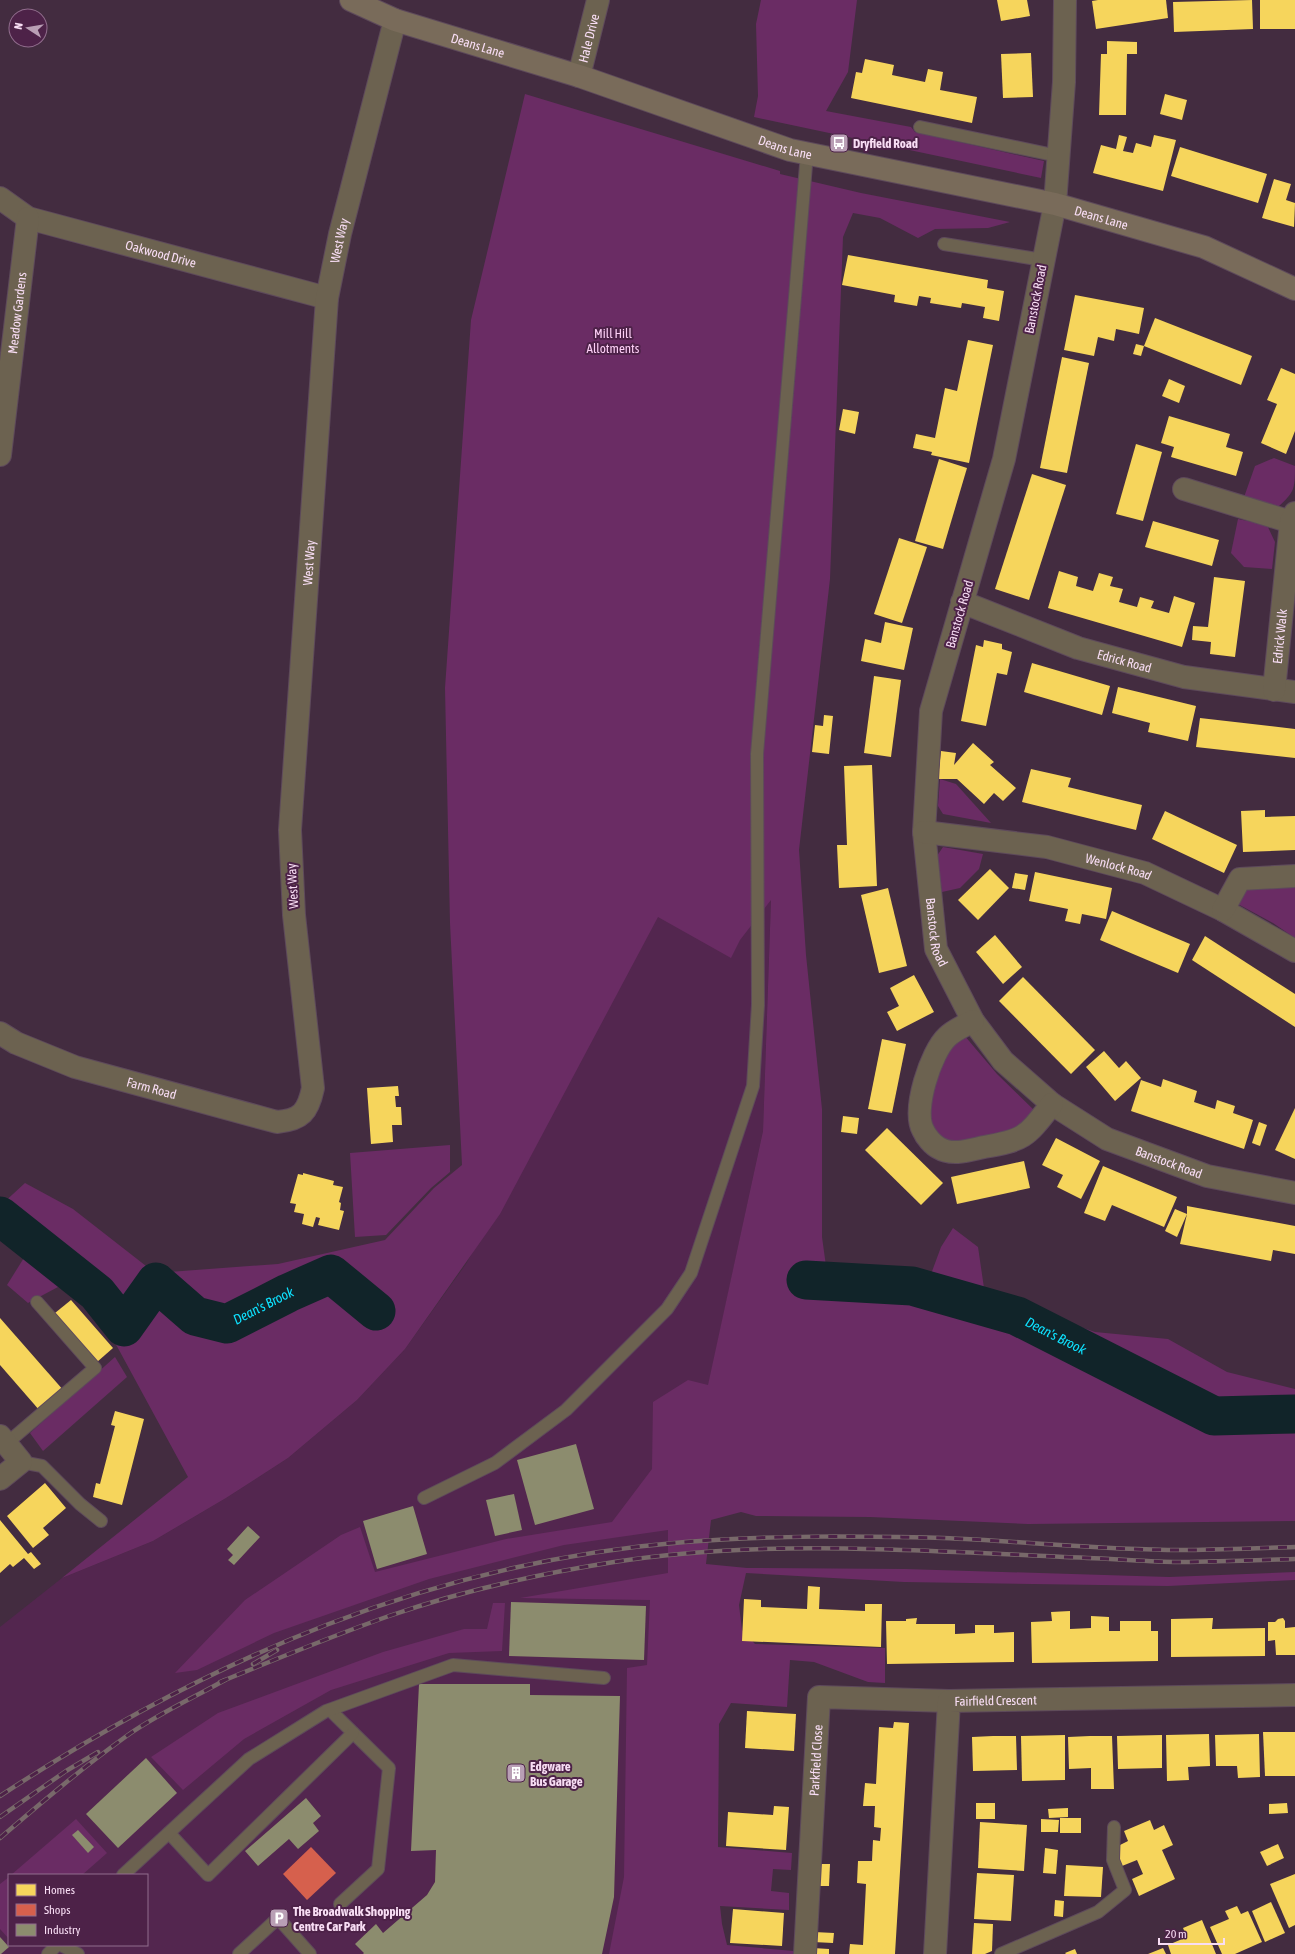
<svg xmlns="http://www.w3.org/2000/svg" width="1295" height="1954" viewBox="0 0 1295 1954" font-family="'Asap Condensed',sans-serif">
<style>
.built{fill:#53264f;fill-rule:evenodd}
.green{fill:#6a2c64}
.homes{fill:#f6d55c}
.shops{fill:#d6604d}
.industry{fill:#8c8c6e}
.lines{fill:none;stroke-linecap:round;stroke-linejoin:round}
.river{stroke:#112429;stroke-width:39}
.lane-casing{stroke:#5e4a5b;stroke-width:14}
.street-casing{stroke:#5e4a5b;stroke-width:24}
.primary-casing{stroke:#5e4a5b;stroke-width:24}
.lane{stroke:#6c6250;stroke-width:12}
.street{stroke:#6c6250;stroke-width:22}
.primary{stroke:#796b5a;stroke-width:22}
.rail-casing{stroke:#78696a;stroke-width:4.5}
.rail{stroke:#4d2248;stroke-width:3;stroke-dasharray:9;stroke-linecap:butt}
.labels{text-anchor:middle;stroke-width:4;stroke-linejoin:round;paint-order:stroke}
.street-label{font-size:13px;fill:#f8ddf4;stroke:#4d2248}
.poi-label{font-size:13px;font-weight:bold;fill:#f8ddf4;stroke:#4d2248;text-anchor:start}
.park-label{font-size:13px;fill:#fdcff6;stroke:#4d2248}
.water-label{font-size:14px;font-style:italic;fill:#0ee1fe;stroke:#4d2248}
</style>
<rect width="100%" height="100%" fill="#432c40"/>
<path class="built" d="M675,885L771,900L763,1131L704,1406L667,1954H0V1627L62,1578L153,1541L226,1498L288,1458L357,1400L405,1349L466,1264ZM9,1875H147V1945H9Z"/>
<g class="green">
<path d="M761,0H857L848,72L826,111L911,127L915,132L1044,161L1041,178L754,117L758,96L756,24Z"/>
<path d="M525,94L780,171V174L861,193L1010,222L988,228L935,229L918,238L880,218L853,213L843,237L830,579L799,850L806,955L822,1109V1237L826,1266L889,1280L927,1285L941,1247L953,1228L978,1247L984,1288L1031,1310L1095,1332L1168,1339L1227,1372L1295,1389V1521L1028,1524L870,1517L756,1516L741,1512L711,1520L706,1564L747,1568L905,1569L1169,1577L1295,1572V1580L1168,1586L904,1582L746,1573L739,1605L742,1630L755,1644L885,1648V1683L868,1682L814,1662L790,1660L787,1707L731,1703L719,1724L718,1847L792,1853L791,1870L773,1869L771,1891L789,1893V1910L720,1906L722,1924L727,1945L794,1951V1954H609L624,1877L627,1668L647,1665L650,1600L520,1598L668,1573V1530L564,1545L429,1579L274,1633L197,1670L175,1673L245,1600L341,1535L360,1527L375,1572L506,1539L612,1522L652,1469L653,1402L688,1380L708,1385L763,1131L771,900L740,940L731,958L658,917L500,1214L405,1349L357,1400L288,1458L226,1498L153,1541L62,1578L188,1477L94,1304L58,1287L28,1303L7,1285L27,1253L0,1206L25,1183L73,1209L155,1273L278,1264L385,1240L434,1188L462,1165L450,923L445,688L471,320Z"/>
<path d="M1274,458L1295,466C1295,492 1294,492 1275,510L1243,500L1255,466Z"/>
<path d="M1238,519L1267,525L1275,542L1272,569L1244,567L1231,553Z"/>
<path d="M940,779L956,784L991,823L943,814L938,806Z"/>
<path d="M943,847L983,854L979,869L960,888L942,892L937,856Z"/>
<path d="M1295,882V938L1273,923L1236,903L1242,891L1254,884Z"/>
<path d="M964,1035L997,1074L1037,1113L1025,1127L959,1146L941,1141L928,1121L940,1058Z"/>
<path d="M450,1145V1172L431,1188L386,1235L355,1237L350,1153Z"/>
<path d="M115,1357L127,1377L43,1451L30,1433Z"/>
<path d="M493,1603H505L502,1651L449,1653L331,1690L244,1739L183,1790L151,1757L218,1713L383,1652L464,1629H487Z"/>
<path d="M76,1819L107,1853L82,1875H11Z"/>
<path d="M9,1877V1939L0,1929V1884Z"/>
</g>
<g class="homes">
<path d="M997,0H1027L1030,16L1001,21Z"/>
<path d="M1098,0H1166L1168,18L1096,29L1092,1Z"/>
<path d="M1252,0L1253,29L1174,32L1173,2Z"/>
<rect x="1260" y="0" width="35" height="29"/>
<path d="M1107,41L1137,42V54H1127L1126,115H1099L1101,54H1107Z"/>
<path d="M1031,53L1033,97L1003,98L1001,54Z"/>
<path d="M865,59L894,65L892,75L925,82L928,69L943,72L940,90L977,97L972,123L851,98L856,72L862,73Z"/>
<path d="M1165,94L1187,100L1182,120L1160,114Z"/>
<path d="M1119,135L1127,137L1123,151L1133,153L1136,143L1151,147L1154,135L1176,140L1163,191L1093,173L1101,145L1116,149Z"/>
<path d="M1180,147L1267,174L1258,203L1171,176Z"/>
<path d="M1274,179L1291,184L1286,200L1295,203L1294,227L1262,218Z"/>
<path d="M848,255L988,280L987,288L1004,291L999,321L983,318L985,307L962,303L961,308L930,303L931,298L919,296L917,306L894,302L895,295L842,285Z"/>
<path d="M1075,295L1144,308L1139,334L1116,329L1114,341L1098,337L1094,356L1064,350Z"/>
<path d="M1155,318L1252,356L1241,385L1144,346Z"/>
<path d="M968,340L993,345L969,463L931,455L932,452L913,448L916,434L935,438L945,388L957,391Z"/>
<path d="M1136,344L1144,346L1141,356L1133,354Z"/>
<path d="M1062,357L1089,363L1067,473L1040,468Z"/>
<path d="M1281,368L1295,374V431L1286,454L1261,443L1277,404L1267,400Z"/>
<path d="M1169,379L1185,386L1179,403L1162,396Z"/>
<path d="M843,409L859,412L855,434L839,430Z"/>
<path d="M1169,416L1230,434L1226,447L1243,452L1236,476L1171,457L1174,447L1161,443Z"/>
<path d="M1136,444L1162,452L1143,521L1116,514Z"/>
<path d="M939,459L967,468L943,549L915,541Z"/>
<path d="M1032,474L1066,485L1029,600L995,589Z"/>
<path d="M1153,521L1219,540L1212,566L1145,547Z"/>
<path d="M899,538L927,547L902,623L874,614Z"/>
<path d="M1059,571L1078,577L1076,586L1093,591L1099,573L1113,577L1110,586L1123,589L1119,602L1137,607L1140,597L1154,601L1151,608L1169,613L1174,596L1195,603L1182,647L1048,608Z"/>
<path d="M1214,577L1245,581L1235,657L1210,654L1211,642L1192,640L1193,626L1208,627Z"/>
<path d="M885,622L913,628L904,670L861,661L865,639L881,643Z"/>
<path d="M984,640L1002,644V649L1012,652L1007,675L997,673L986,726L961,721L976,645L983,647Z"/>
<path d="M1032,663L1110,686L1102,715L1024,692Z"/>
<path d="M874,676L901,680L891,757L864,753Z"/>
<path d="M1118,687L1196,706L1188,741L1148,732L1150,723L1112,713Z"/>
<path d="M824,715L833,716L829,754L812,752L815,725L823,726Z"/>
<path d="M1200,718L1295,729V758L1196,747Z"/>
<path d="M973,743L994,762L990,765L1016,788L1003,801L994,793L984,804L957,779H938L941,751L956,753L954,765Z"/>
<path d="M872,765L877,886L839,888L837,845H847L844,766Z"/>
<path d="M1031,769L1071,778L1068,787L1142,805L1136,830L1022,802Z"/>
<path d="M1265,810V817L1295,816V850L1243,852L1241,811Z"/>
<path d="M1165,811L1237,845L1224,873L1152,839Z"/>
<path d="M990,869L1009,888L978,920L958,900Z"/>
<path d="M1035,872L1112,888L1106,919L1082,914L1080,924L1065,921L1068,909L1029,901Z"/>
<path d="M1015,873L1028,875L1025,890L1012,888Z"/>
<path d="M888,888L907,966L879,973L861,895Z"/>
<path d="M1112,911L1190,944L1178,973L1100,940Z"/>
<path d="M995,935L1022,967L1003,984L976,952Z"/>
<path d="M1205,936L1295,994V1027L1192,960Z"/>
<path d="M914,975L934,1012L897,1031L887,1012L899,1006L890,988Z"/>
<path d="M1023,977L1095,1050L1071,1074L999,1001Z"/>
<path d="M882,1039L906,1044L892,1113L868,1109Z"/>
<path d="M1104,1051L1119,1068L1126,1061L1141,1078L1115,1101L1086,1067Z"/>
<path d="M1163,1079L1197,1091L1194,1102L1215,1109L1217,1100L1235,1106L1233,1113L1253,1120L1244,1149L1131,1111L1141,1080L1161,1087Z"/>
<path d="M398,1086L399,1096H395L396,1107H401L402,1125H392L393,1142L371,1144L367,1088Z"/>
<path d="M1295,1108V1159L1275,1150Z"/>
<path d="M843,1116L859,1118L857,1134L841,1132Z"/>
<path d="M1259,1122L1267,1125L1260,1146L1252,1143Z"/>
<path d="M887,1128L943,1183L921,1205L865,1150Z"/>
<path d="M1056,1138L1100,1161L1081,1199L1057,1187L1063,1175L1042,1165Z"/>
<path d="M1024,1161L1030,1188L957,1204L951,1177Z"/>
<path d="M1103,1166L1177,1197L1164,1227L1112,1205L1105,1221L1084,1213Z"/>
<path d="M303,1173L334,1181L333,1185L343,1187L339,1202L341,1203L340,1210L344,1211L339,1230L318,1225L320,1218L316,1217L313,1227L302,1224L304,1214L294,1212L296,1204L290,1203L298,1174L303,1175Z"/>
<path d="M1187,1206L1295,1226V1254L1273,1250L1271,1261L1180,1244L1187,1214L1177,1237L1165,1231L1175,1209L1187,1214Z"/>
<path d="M71,1300L113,1348L97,1362L55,1313Z"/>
<path d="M0,1318L64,1391L40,1411L0,1365Z"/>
<path d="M115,1411L144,1419L122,1505L93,1497L96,1483L100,1484L115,1426L111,1425Z"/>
<path d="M45,1483L66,1508L43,1528L49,1535L33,1548L7,1516Z"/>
<path d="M0,1520L28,1554L31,1552L41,1564L34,1569L24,1558L13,1567L10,1564L0,1573Z"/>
<path d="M808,1586L820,1587L819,1609L865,1611V1604H882L881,1647L742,1641L744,1599L761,1600V1607L807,1609Z"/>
<path d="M1070,1611V1629L1091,1628V1616L1109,1617V1631H1120V1621H1151V1631H1158V1661L1032,1663L1031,1622L1052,1621L1051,1612Z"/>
<path d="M917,1618L916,1624H955V1634L975,1633V1625H994V1633L1014,1632V1662L887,1664L886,1621H906V1619Z"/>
<path d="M1213,1618L1212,1629L1265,1628V1656L1171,1657V1619Z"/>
<path d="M1283,1618L1285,1621V1628L1295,1627V1655H1276L1275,1640L1268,1641V1622H1275L1278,1619Z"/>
<path d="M747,1711L796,1714L794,1751L745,1748Z"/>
<path d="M894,1722L909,1723L895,1954H849L850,1944L863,1945L866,1884L857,1883L858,1861H872L873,1840L880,1841L881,1828L874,1827L875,1806H863L865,1783L876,1784L879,1727L893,1728Z"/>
<path d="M1263,1732H1295V1776H1265Z"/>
<path d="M1209,1734L1210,1766L1188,1767L1189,1780L1167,1781L1166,1735Z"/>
<path d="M1259,1734L1260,1777L1238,1778L1237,1766H1216L1215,1735Z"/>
<path d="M1065,1735V1780L1022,1781L1021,1736Z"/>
<path d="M1162,1735V1768L1118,1769L1117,1736Z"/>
<path d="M993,1736H1016L1017,1770L973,1771L972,1737Z"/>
<path d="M1090,1736H1112L1114,1789H1091V1768L1069,1769L1068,1737Z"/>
<rect x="976" y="1803" width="19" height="16"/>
<path d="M1287,1803L1288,1813L1269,1814V1804Z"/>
<path d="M774,1806L789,1807L786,1850L726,1846L728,1812L773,1815Z"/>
<path d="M1068,1808V1817L1049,1818L1048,1809Z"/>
<rect x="1060" y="1818" width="21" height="15"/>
<path d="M1041,1819L1059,1820L1058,1832H1041Z"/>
<path d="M1150,1820L1154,1830L1164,1825L1173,1845L1162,1850L1175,1879L1139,1896L1132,1879L1143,1874L1137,1860L1122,1866L1114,1848L1128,1841L1124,1831Z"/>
<path d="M980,1822L1027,1825L1024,1871L978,1868Z"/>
<path d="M1278,1844L1284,1858L1267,1866L1260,1852Z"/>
<path d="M1045,1848L1058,1850L1056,1874L1043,1873Z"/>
<path d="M817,1864H830L829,1886H817Z"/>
<path d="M1066,1865L1103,1867L1101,1897L1064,1896Z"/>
<path d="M977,1873L1014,1875L1011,1921L974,1919Z"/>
<path d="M1295,1874V1925L1289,1928L1270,1884Z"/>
<path d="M1055,1900L1064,1901L1063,1917L1054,1916Z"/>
<path d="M1271,1902L1285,1933L1265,1942L1252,1911Z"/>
<path d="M1237,1906L1241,1914L1248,1911L1262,1942L1235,1954H1222L1210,1927L1229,1919L1225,1911Z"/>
<path d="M733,1909L784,1913L782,1946L730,1943Z"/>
<path d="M1202,1920L1216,1954H1171L1168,1945L1187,1937L1183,1928Z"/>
<path d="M974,1923L993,1924L992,1951L985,1954H972Z"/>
<path d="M814,1932L834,1933L833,1943L813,1942Z"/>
<path d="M813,1948L829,1949V1954H813Z"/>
<path d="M1163,1948L1166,1954H1148Z"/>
<path d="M1075,1949L1077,1954H1066L1065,1953Z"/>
</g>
<path class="shops" d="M311,1847L336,1873L307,1900L283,1874Z"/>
<g class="industry">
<path d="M576,1444L594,1509L535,1525L517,1460Z"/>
<path d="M514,1494L522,1530L495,1536L486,1500Z"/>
<path d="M413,1506L427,1554L377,1569L363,1521Z"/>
<path d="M248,1526L260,1537L234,1565L228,1560L233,1555L227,1549Z"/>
<path d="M511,1602L646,1606L644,1660L509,1656Z"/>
<path d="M419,1684H530V1695L620,1696L614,1897L602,1954H363L364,1953L355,1944L376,1924L383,1933L427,1895L435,1882L436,1850L411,1851Z"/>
<path d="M146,1758L177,1793L118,1848L86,1814Z"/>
<path d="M306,1798L321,1816L313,1823L319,1831L298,1849L289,1839L258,1866L245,1851Z"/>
<path d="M78,1830L94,1847L88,1853L72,1835Z"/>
<path d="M0,1937L9,1947L1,1954H0Z"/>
</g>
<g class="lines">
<g class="river">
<path id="s1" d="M0,1216L97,1293L124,1327L156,1282L195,1316L227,1324L288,1293L331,1274L376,1311"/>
<path id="s2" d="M806,1280L912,1286L1017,1316L1214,1416L1295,1414"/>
</g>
<g class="lane-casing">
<g id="lane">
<path d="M920,127L1058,156"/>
<path d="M944,244L1043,260"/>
<path d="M6,1444L95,1368L37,1302"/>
<path d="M21,1462L42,1466L80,1504L101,1521"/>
<path d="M424,1498L495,1463L566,1410L667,1309L691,1273L753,1086L758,1005L757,754L807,153"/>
<path d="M330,1710L389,1768L378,1869L340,1904"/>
<path d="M169,1833L208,1875L353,1733"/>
<path d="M123,1875L249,1759L326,1711L453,1665L604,1678"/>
<path d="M61,1945L78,1954"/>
<path d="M48,1954L57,1945"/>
<path d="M239,1954L278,1918L310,1954"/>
<path d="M1001,1954L1098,1912L1125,1890L1113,1860L1114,1827"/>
</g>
</g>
<g class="street-casing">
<g id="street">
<path id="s3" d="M1065,0L1064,82L1055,204L1004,459L931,711L924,832L936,949L973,1021L1003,1061L1052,1104L1107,1139L1207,1176L1295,1193"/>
<path id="s4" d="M579,76L598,0"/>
<path id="s5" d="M0,198L28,218L327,298"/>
<path id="s6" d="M0,455L28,218"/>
<path d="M1184,489L1291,522"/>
<path id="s7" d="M962,602L1078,648L1184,677L1295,692"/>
<path id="s8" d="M1274,690L1291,522L1295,513"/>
<path id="s9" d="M924,832L1047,847L1145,873L1223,910L1295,951"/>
<path d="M1223,910L1240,879L1295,876"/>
<path d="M973,1021C964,1026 954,1030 947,1037C931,1052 912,1110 923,1130C926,1137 933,1145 939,1148C952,1156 970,1150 984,1147C1025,1140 1026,1137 1052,1104"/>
<path id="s10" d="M0,1033L16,1043L75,1067L277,1122C301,1120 308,1112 313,1088L294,915L290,830L327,298L340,234L395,20"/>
<path d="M0,1436L21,1462L0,1479"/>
<path id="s11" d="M805,1954L819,1697L949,1701"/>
<path id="s12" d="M935,1954L949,1701L1295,1695"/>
</g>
</g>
<g class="primary-casing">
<g id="primary">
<path id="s13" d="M351,0L395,20L579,76L790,150L1055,204L1204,247L1295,289"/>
</g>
</g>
<use href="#lane" class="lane"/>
<use href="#street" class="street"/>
<use href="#primary" class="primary"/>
<g class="rail-casing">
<g id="rail">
<path d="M253,1664L277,1650"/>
<path d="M220,1682C276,1659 332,1636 389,1616C461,1591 538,1574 614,1562C762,1539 915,1550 1064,1557C1101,1558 1137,1561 1174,1562C1214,1562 1255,1560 1295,1559"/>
<path d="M0,1796C210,1658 433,1562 685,1542C771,1535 857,1536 943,1538C1021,1541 1102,1550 1180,1550C1218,1550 1257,1548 1295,1547"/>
<path d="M0,1817L66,1771L98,1752"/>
<path d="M0,1838C41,1803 83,1767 128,1735C158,1714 193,1698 225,1680"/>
</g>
</g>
<use href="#rail" class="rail"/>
</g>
<defs>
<g id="bus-square" transform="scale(1)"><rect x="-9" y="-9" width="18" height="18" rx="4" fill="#b99fb5" stroke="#4d2248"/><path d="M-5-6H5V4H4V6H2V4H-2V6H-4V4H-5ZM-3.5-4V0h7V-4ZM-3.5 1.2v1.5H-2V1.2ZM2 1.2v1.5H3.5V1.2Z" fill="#fff"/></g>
<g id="building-square" transform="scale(1)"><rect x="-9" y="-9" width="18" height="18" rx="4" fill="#b99fb5" stroke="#4d2248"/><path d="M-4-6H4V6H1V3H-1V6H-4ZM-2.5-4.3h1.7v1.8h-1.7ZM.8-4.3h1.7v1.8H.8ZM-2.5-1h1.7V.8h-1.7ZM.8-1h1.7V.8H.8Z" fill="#fff"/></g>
<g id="parking-square" transform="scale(1)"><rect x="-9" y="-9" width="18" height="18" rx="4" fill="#b99fb5" stroke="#4d2248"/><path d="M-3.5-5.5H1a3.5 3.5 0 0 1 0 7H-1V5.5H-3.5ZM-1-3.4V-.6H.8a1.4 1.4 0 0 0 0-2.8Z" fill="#fff"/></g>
</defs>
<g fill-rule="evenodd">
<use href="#bus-square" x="839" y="143"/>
<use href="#building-square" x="516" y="1773"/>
<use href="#parking-square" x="279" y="1918"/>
</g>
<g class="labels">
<g class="street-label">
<text dy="5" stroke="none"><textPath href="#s4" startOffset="39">Hale Drive</textPath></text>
<text dy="5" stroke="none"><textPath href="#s13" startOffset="135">Deans Lane</textPath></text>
<text dy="5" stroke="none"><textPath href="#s13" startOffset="459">Deans Lane</textPath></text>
<text dy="5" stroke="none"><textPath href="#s13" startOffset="783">Deans Lane</textPath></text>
<text dy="5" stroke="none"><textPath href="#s10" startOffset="1198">West Way</textPath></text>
<text dy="5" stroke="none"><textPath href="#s5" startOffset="172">Oakwood Drive</textPath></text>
<text transform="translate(1035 299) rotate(-79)" y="5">Banstock Road</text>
<text dy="5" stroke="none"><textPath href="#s6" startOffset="143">Meadow Gardens</textPath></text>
<text dy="5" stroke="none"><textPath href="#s10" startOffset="874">West Way</textPath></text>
<text transform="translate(959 614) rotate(-74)" y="5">Banstock Road</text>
<text dy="5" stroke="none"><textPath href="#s8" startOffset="54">Edrick Walk</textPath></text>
<text dy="5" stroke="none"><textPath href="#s7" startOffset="173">Edrick Road</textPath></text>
<text dy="5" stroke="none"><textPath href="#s9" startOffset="198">Wenlock Road</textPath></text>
<text transform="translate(292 886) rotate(-93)" y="5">West Way</text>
<text dy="5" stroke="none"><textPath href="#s3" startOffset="949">Banstock Road</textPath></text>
<text dy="5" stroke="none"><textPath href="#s10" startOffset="162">Farm Road</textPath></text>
<text dy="5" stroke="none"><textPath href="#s3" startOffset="1293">Banstock Road</textPath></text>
<text dy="5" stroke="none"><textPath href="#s12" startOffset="300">Fairfield Crescent</textPath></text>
<text dy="5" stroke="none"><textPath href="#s11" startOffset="194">Parkfield Close</textPath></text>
</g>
<g class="poi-label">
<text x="853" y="148">Dryfield Road</text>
<text x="530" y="1771">Edgware<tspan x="530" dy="15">Bus Garage</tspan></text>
<text x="293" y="1916">The Broadwalk Shopping<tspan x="293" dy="15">Centre Car Park</tspan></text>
</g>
<g class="park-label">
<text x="613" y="338">Mill Hill<tspan x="613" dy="15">Allotments</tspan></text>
</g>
<g class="water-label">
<text dy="5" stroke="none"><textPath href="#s1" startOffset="348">Dean's Brook</textPath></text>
<text dy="5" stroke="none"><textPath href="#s2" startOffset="259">Dean's Brook</textPath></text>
</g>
</g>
<rect x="8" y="1874" width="140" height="72" fill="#4d2248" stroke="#916d8d"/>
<rect x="16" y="1884" width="20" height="12" fill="#f6d55c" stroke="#916d8d"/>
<text x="44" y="1894" font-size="12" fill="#f8ddf4">Homes</text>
<rect x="16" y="1904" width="20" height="12" fill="#d6604d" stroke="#916d8d"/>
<text x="44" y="1914" font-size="12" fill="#f8ddf4">Shops</text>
<rect x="16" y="1924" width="20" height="12" fill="#8c8c6e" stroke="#916d8d"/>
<text x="44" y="1934" font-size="12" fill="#f8ddf4">Industry</text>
<g transform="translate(28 28) rotate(282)"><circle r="19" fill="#4d2248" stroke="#916d8d"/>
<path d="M0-3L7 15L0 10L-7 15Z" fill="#b99fb5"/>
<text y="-6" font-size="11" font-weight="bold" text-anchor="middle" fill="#f8ddf4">N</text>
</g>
<path d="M1159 1938v6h65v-6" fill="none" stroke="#f8ddf4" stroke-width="2"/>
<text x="1165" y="1938" font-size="12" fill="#f8ddf4" stroke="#4d2248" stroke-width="3" paint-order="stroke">20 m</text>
</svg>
